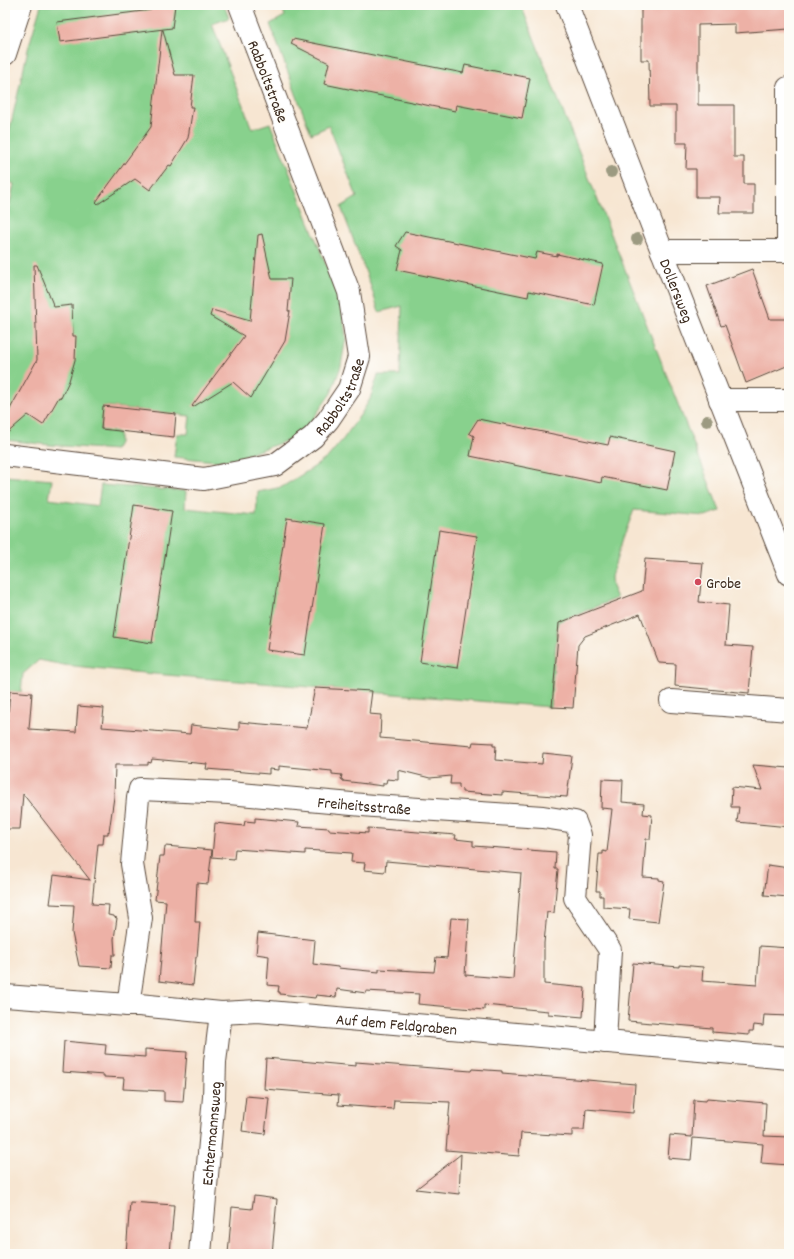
<svg xmlns="http://www.w3.org/2000/svg" width="794" height="1259" viewBox="0 0 794 1259" font-family="Dekko,sans-serif">
<style>
.green{fill:#88d18d;stroke:#627e56}
.building{fill:#edb1a6}
.lines{fill:none;stroke-linecap:round;stroke-linejoin:round}
.minor-casing{stroke:#574639;stroke-width:24}
.major-casing{stroke:#574639;stroke-width:24}
.minor{stroke:#fff;stroke-width:22}
.major{stroke:#fff;stroke-width:22}
.tree{fill:#9c9a81}
.poi-dot{fill:#d1495b;stroke:#fdfcf7;stroke-width:1.5}
.labels{text-anchor:middle;stroke-width:3;stroke-linejoin:round;paint-order:stroke}
.street-label{font-size:16px;fill:#3b2a1e;stroke:#fdfcf7}
.poi-label{font-size:16px;fill:#3b2a1e;stroke:#fdfcf7;text-anchor:start}
</style>
<rect width="100%" height="100%" fill="#fdfcf7"/>
<filter id="ink" filterUnits="userSpaceOnUse"><feTurbulence type="fractalNoise" baseFrequency=".025" numOctaves="2"/><feDisplacementMap in="SourceGraphic" scale="8" xChannelSelector="R" yChannelSelector="G"/><feConvolveMatrix kernelMatrix="1 2 1 2 8 2 1 2 1" color-interpolation-filters="sRGB"/></filter>
<filter id="wash" filterUnits="userSpaceOnUse"><feTurbulence type="fractalNoise" baseFrequency=".012" numOctaves="4" result="noise"/><feDisplacementMap in="SourceGraphic" scale="16" xChannelSelector="R" yChannelSelector="G"/><feGaussianBlur stdDeviation="0.9" result="paint"/><feColorMatrix in="noise" values="0 0 0 0 0 0 0 0 0 0 0 0 0 0 0 0 0 1.4 0 .05"/><feComposite in="paint" operator="in"/></filter>
<g filter="url(#wash)">
<rect width="100%" height="100%" fill="#f7e6d2"/>
<g class="green">
<path d="M41,5H224L229,18L212,24L252,129L270,123L341,303L346,337L341,366L331,393L306,429L289,440L234,459L215,461L174,457L177,434H188L190,416L104,406L100,430L119,433V443L115,450L50,445L5,440V227L14,184L5,180V150L28,49Z"/>
<path d="M281,5H521L720,511L705,516L634,510L623,538L611,577L612,587L617,598L558,622L550,707L154,674L64,665L39,660L23,674L21,692L5,691V476L52,480L49,499L98,506L101,485L186,491L185,508L256,515L258,492L282,487L314,467L328,457L344,438L361,414L370,399L378,375H400L402,306L379,312L369,281L341,207L357,197L329,126L311,134L270,24L285,16Z"/>
</g>
<g id="blocks">
<g class="building">
<path d="M152,5H175L172,28L60,42L57,22L151,10Z"/>
<path d="M641,5H789V29L735,33V24L698,25V105H734V157H744V184H754V213H719L720,197H696V169H686L687,143H676V106H650L649,60H641Z"/>
<path d="M162,30H163L175,75H194L190,107H193L188,138L171,166L169,165L150,190L135,179L98,204L96,202L151,127Z"/>
<path d="M293,39L463,73L465,65L530,78L522,118L456,105L455,111L324,84L329,63L291,44Z"/>
<path d="M405,232L535,259L537,252L557,256V254L603,264L594,305L529,291L528,297L397,270L402,250L396,246Z"/>
<path d="M262,234L272,279H291L288,311H290L285,341L251,398L233,382L193,407L192,406L244,336L210,316L212,310L250,321L258,235Z"/>
<path d="M34,265H37L54,307L72,305L73,336H76L75,360L69,381L61,398L59,397L43,425L28,415L5,435V418L37,360Z"/>
<path d="M752,269L770,319H788V328H789V365L746,383L725,325L721,326L707,286Z"/>
<path d="M103,406L176,414L174,437L101,429Z"/>
<path d="M478,419L608,445L610,437L675,451L667,490L602,477L601,483L470,456L474,436L469,433Z"/>
<path d="M134,505L172,511L152,643L114,637Z"/>
<path d="M287,518L325,524L305,655L267,650Z"/>
<path d="M439,530L477,536L457,668L420,662Z"/>
<path d="M645,559L703,563L699,602L729,605L726,645L753,647L749,693L675,686L676,664L659,663L640,614L585,636L578,645L573,708L552,707L559,623L642,591Z"/>
<path d="M315,688L372,691L369,714L381,715L380,738L472,746L473,742L493,743V746H496L495,760L542,764L543,753L572,756L567,797L502,792V795L462,792V789L459,788V784H450L451,776L430,778L398,770V780L387,779L386,783H383V786L343,781V780L341,779L342,775L332,774V771L279,766V770L269,769V774L206,769L207,764L152,759L151,763L148,762V765H115L114,797L109,832L108,831V834H104L103,844H98L92,904L109,905L108,915L114,916V917L117,918L114,939L115,955H112L111,968L79,966L72,933L74,905L50,904L54,875L90,880L23,794L20,829H5V752L10,691L32,693L29,729L76,732L78,706L104,708L102,727L190,734L191,725L239,730V722L307,728Z"/>
<path d="M753,765L789,768V827L737,822L739,807H731L732,787L762,790Z"/>
<path d="M602,779L623,780L622,802L644,804L643,814L652,815L650,839H646L643,877L659,878V880L664,881L658,922L629,919L630,909L603,907V896H600V891H596L599,854H603V851L607,852L612,809L601,808Z"/>
<path d="M255,818L299,822L298,826L329,828V830L368,833V828L456,835L455,839L473,841V846L556,852L555,869H558L554,913L547,912L544,943V984L585,988L583,1017L548,1014V1011L484,1005V1010L418,1004L419,994L366,991V993L337,989L336,997L316,995L315,998L280,994V992H278L279,986L267,985L269,956L256,954L258,933L315,940L313,964L338,967V968L379,972V969L434,972L436,957L447,958L451,918L469,919L465,975L513,979L521,873L386,861L385,872L364,870L365,863L351,862L352,853L305,850V854L235,849L234,859L212,857L215,823L244,826L245,821L255,822Z"/>
<path d="M165,846L212,850L208,884L197,883L195,922H200L197,957H196L193,985L159,981L166,901L155,900L160,856H164Z"/>
<path d="M768,865L789,868V897L764,895Z"/>
<path d="M760,946L789,948V1016L764,1015L763,1026L754,1025L753,1031H749V1035L712,1032V1028L628,1021L633,963L679,967V965L703,967L702,981L757,985Z"/>
<path d="M64,1041L106,1045L105,1054L145,1057V1049L187,1052L183,1102L164,1101V1091L123,1089L124,1078L104,1077V1075L62,1072Z"/>
<path d="M266,1058L356,1066V1062L471,1071L472,1069L502,1071V1073L635,1084L633,1113L586,1109L584,1130H572V1136L521,1133L519,1156L446,1150L450,1102L394,1100L393,1109L338,1105L339,1095L264,1089Z"/>
<path d="M246,1096L269,1098L265,1134L242,1131Z"/>
<path d="M707,1098L766,1103L764,1136L789,1137V1165L761,1163L763,1144L693,1138L691,1160L668,1158L670,1135L692,1137L694,1100L706,1101Z"/>
<path d="M461,1154L459,1194L416,1189Z"/>
<path d="M254,1196L277,1199L272,1254H228L232,1207L252,1209Z"/>
<path d="M130,1202L174,1205L170,1254L126,1253Z"/>
</g>
</g>
</g>
<g filter="url(#ink)">
<use href="#blocks" fill-opacity="0" stroke="#574639" stroke-width="1"/>
<g class="lines">
<g class="minor-casing">
<g id="minor">
<path d="M5,54L21,5"/>
<path d="M788,88V251"/>
<path d="M662,251H789"/>
<path d="M720,400H789"/>
<path id="s1" d="M5,455L204,479L275,465L313,437L328,420L349,389L359,357L349,292L240,5"/>
<path d="M671,701L789,710"/>
<path id="s2" d="M5,996L128,1005H139L221,1013L258,1011L789,1058"/>
<path id="s3" d="M128,1005L141,918L132,864L138,798L140,789L229,793L374,806L543,817L575,822L580,835L575,898L610,950L605,1042"/>
<path id="s4" d="M200,1254L214,1097L215,1062L221,1013"/>
</g>
</g>
<g class="major-casing">
<g id="major">
<path id="s5" d="M567,5L662,251L789,574"/>
</g>
</g>
<use href="#minor" class="minor"/>
<use href="#major" class="major"/>
</g>
<g class="tree">
<circle cx="611" cy="172" r="6"/>
<circle cx="637" cy="239" r="6"/>
<circle cx="707" cy="421" r="6"/>
</g>
</g>
<circle class="poi-dot" cx="698" cy="582" r="4"/>
<g class="labels">
<g class="street-label">
<text transform="translate(269 81) rotate(69)" y="6">Rabboltstraße</text>
<text dy="6" stroke="none"><textPath href="#s5" startOffset="306">Dollersweg</textPath></text>
<text dy="6" stroke="none"><textPath href="#s1" startOffset="369">Rabboltstraße</textPath></text>
<text dy="6" stroke="none"><textPath href="#s3" startOffset="443">Freiheitsstraße</textPath></text>
<text dy="6" stroke="none"><textPath href="#s2" startOffset="393">Auf dem Feldgraben</textPath></text>
<text dy="6" stroke="none"><textPath href="#s4" startOffset="121">Echtermannsweg</textPath></text>
</g>
<g class="poi-label">
<text x="706" y="588">Grobe</text>
</g>
</g>
<rect width="794" height="1259" fill="none" stroke="#fdfcf7" stroke-width="20"/>
</svg>
